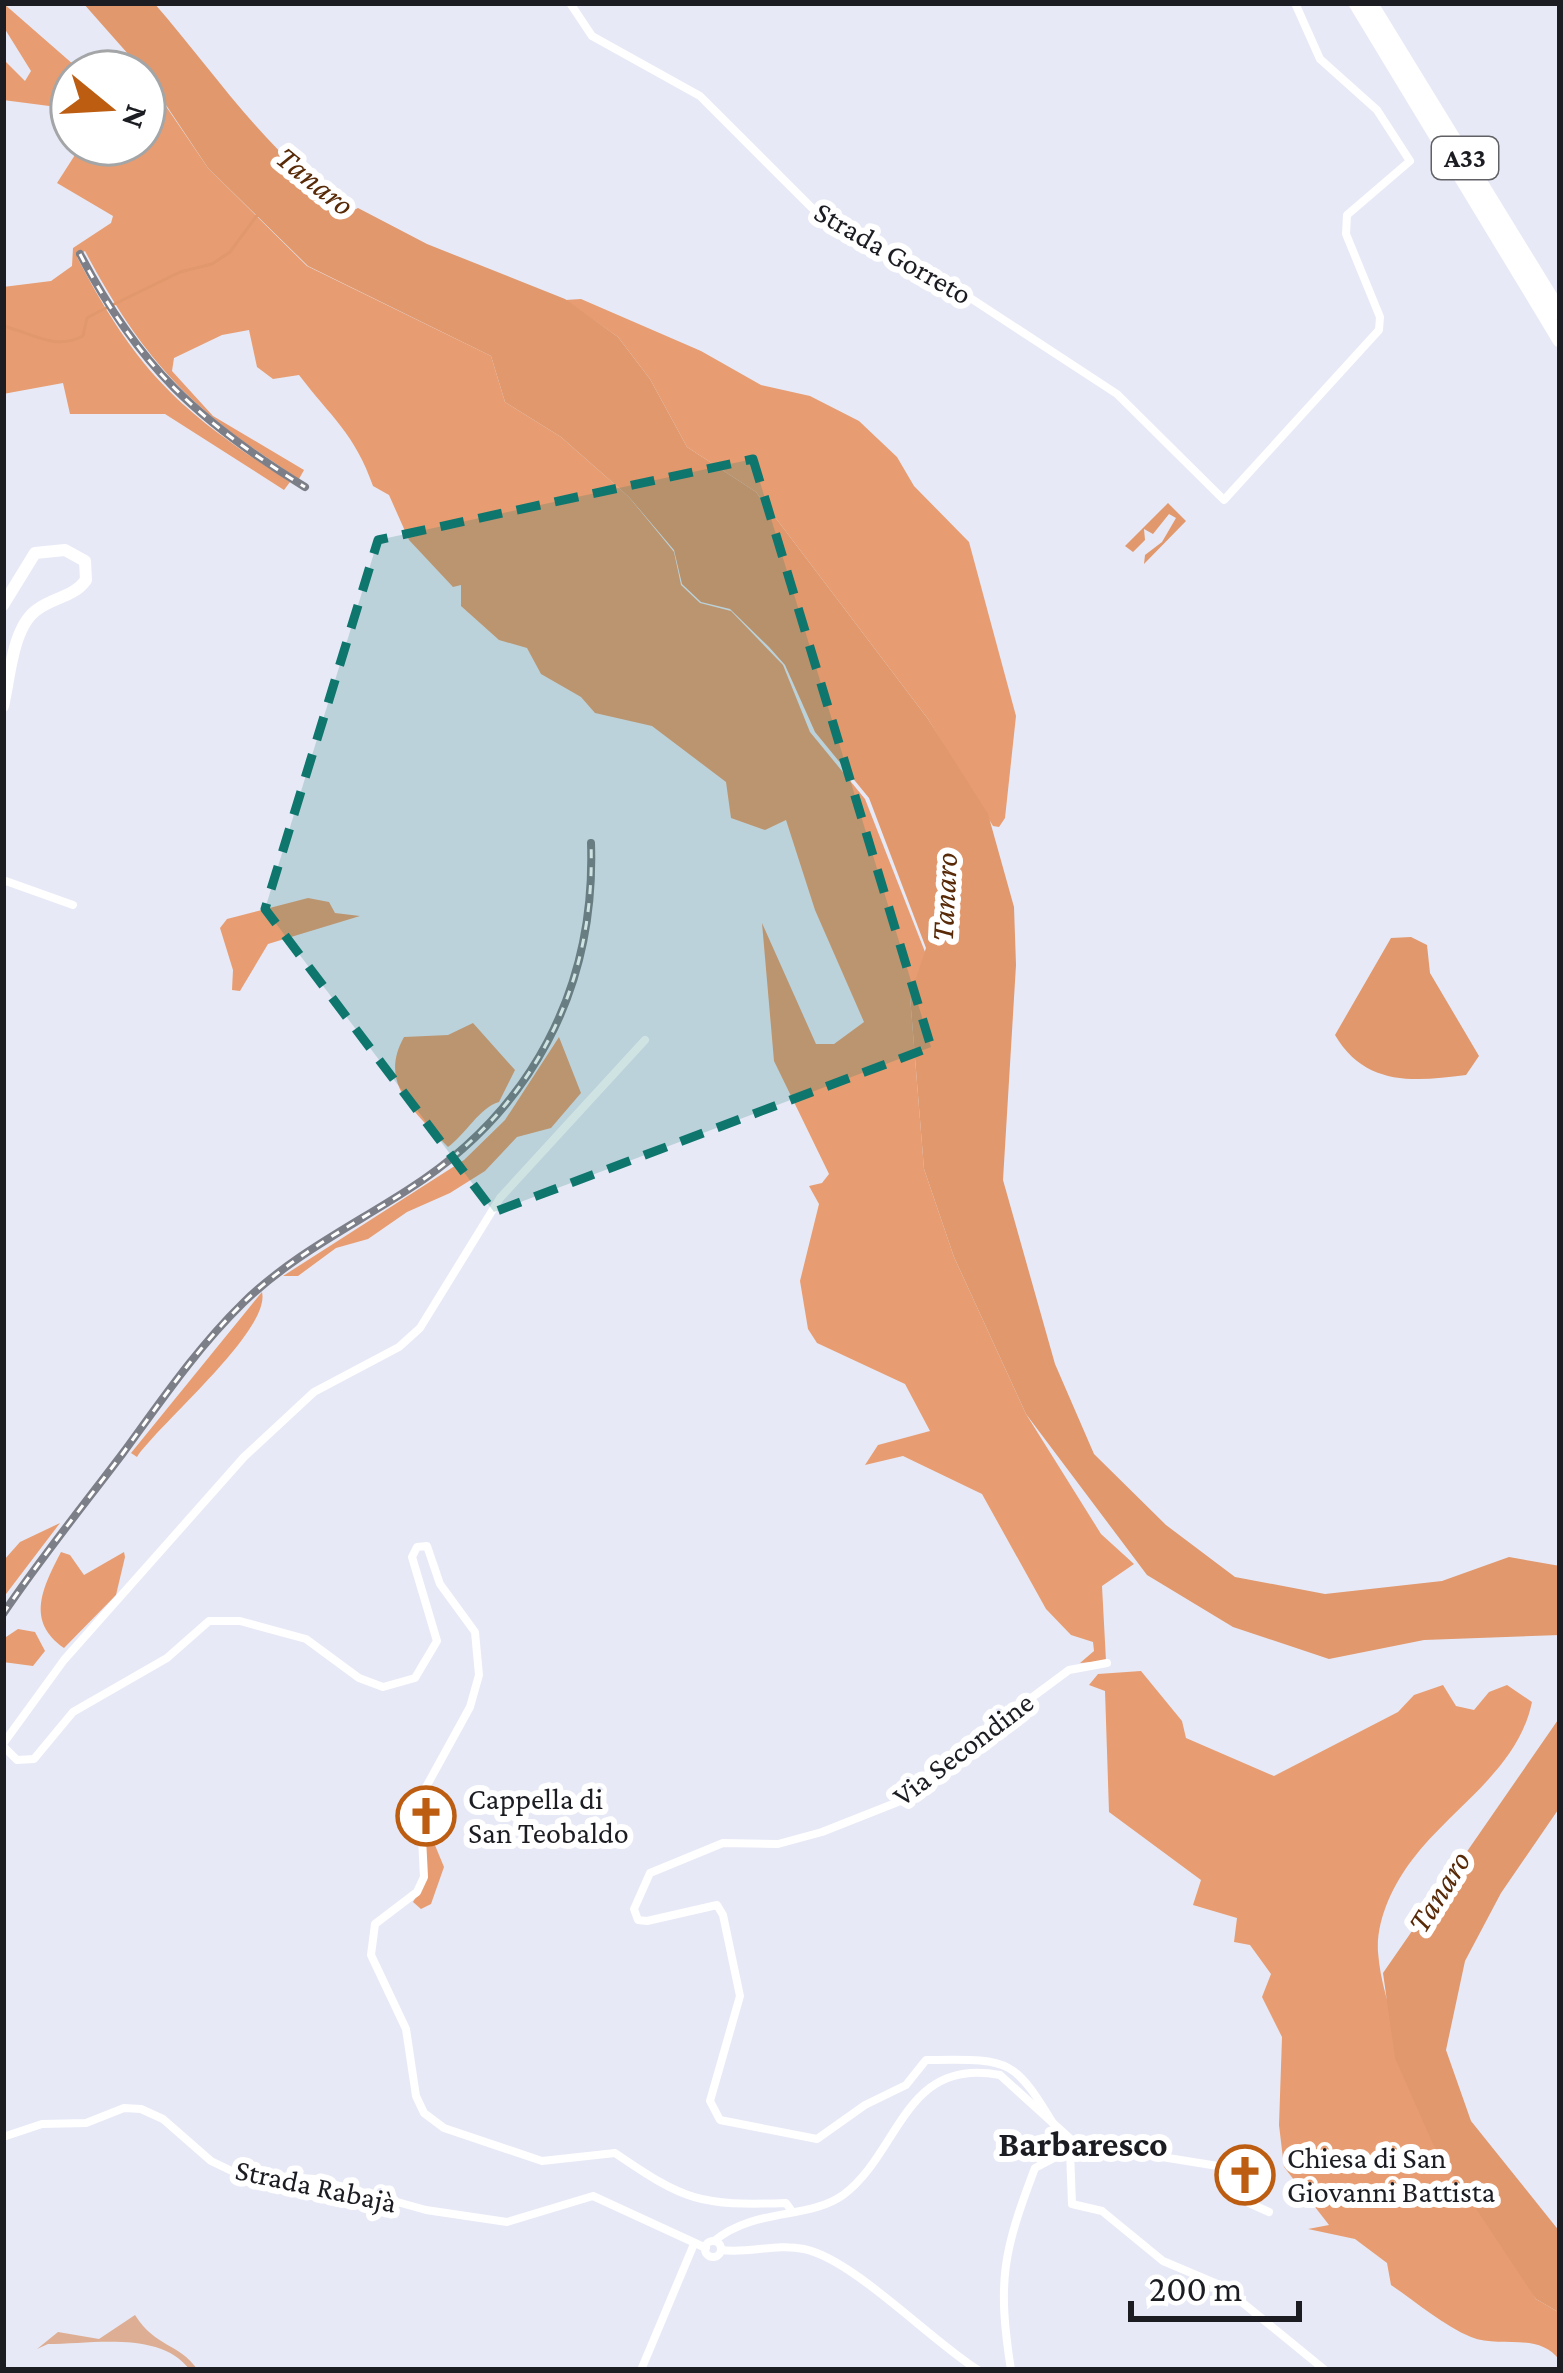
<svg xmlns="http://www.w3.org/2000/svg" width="1563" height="2373" viewBox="0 0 1563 2373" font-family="'Crimson Pro',serif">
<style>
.green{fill:#ddae93}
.forest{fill:#e79d71}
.water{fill:#e1986c}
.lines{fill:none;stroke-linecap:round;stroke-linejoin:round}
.stream{stroke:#e1986c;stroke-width:3}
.minor{stroke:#fff;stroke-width:8}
.major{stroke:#fff;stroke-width:12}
.highway{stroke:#fff;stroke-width:15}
.rail-casing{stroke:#7d7f88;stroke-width:8}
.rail{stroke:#fff;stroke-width:3;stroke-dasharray:9;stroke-linecap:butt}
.marked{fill:#0f766e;fill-opacity:0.2;stroke:#0f766e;stroke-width:9;stroke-dasharray:24 15;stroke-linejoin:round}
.labels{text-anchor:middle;stroke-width:12;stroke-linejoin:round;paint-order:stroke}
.shield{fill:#fff;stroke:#606164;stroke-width:3}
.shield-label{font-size:27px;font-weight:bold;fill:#1c1d22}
.street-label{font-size:30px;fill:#1c1d22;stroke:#fff}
.poi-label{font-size:30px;fill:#1c1d22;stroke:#fff;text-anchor:start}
.water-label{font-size:33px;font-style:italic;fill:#582a07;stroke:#fff}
.quarter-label{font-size:36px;font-weight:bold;fill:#1c1d22;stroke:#fff}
</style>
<rect width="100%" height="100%" fill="#e7e9f6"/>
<path class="green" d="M135,2315C156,2348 178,2342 198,2370H190C161,2330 91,2344 48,2344L37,2349L58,2332L99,2339Z"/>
<g class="forest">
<path d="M3,3L82,72H72V120L57,107L3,100V59L25,81L31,71L3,26Z"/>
<path d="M144,74L208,168L307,266L491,356L505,402L561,437L629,497L674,552L681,585L700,603L731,611L783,665L810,732L865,799L927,957L910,996L924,1169L954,1257L1026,1414L1101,1534L1134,1564L1102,1586L1106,1661L1080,1663L1094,1651L1093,1642L1071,1635L1046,1609L982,1494L903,1456L865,1465L878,1445L930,1431L905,1384L817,1343L808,1329L800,1281L819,1204L809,1186L822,1183L829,1174L774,1061L762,923L816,1044H834L864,1022L815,910L786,820L765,830L731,818L726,782L652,726L595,713L581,697L541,674L527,648L499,640L461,606V585L453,587L409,540L389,495L373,486C355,434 331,417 299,375L273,379L257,367L249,330L222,335L174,358L172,371L213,416L304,470L299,479C193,411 145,364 85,251L77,257C138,374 181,412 290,482L284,490L165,414H70L63,383L3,394V287L51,281L72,266L73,248L111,223L113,216L57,183L82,144H144Z"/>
<path d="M581,299L701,351L761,385L810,396L859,421L897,457L914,486L969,542L1016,716L1005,818L999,827L993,826L928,719L756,492L687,447L650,379L618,337L565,300Z"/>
<path d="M308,898L329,902L335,913L360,916L268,944L240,991L232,990L233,970L220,928L227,919Z"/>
<path d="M473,1023L515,1070L499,1102C479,1108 466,1134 448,1147C417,1113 377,1085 404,1037L448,1035Z"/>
<path d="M559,1037L581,1093L551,1128L517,1137L485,1171L450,1193L407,1212L368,1239L336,1248L298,1276H283L464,1160L505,1120Z"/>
<path d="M262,1292C271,1330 160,1423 137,1457L131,1453Z"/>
<path d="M60,1523L3,1598L4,1560L20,1542Z"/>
<path d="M61,1552L70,1555L84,1575L124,1552L125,1557L116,1595L64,1648C25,1621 43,1587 61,1552Z"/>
<path d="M18,1629L35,1632L45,1651L33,1666L3,1662V1639Z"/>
<path d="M1141,1671L1182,1721L1186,1738L1274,1776L1398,1712L1414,1695L1443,1685L1456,1706L1474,1710L1489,1692L1507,1685L1532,1702C1518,1770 1451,1808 1412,1860C1393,1885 1376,1920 1378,1952C1383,2017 1419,2072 1448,2128C1477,2185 1507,2242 1536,2299L1560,2313V2361C1539,2331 1500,2349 1471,2337C1444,2326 1416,2302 1391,2285L1387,2263L1355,2239L1308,2229L1329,2225L1284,2167L1279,2125L1282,2037L1262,1997L1271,1974L1250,1945L1234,1942L1237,1918L1193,1905L1201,1880L1109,1812L1105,1691L1089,1685L1098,1674Z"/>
<path d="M423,1835L432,1838L444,1867L431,1904L421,1909L413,1902L426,1880Z"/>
</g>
<g class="water">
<path d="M83,3H154C217,75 271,160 352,211L358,208L427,244L565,299L618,337L650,379L687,447L756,492L928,719L988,814L1014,907L1016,965L1003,1180L1055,1364L1094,1454L1166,1525L1235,1577L1325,1594L1442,1581L1509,1557L1560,1566V1635L1424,1640L1329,1659L1233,1627L1147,1575L1026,1414L954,1257L924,1169L910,996L926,948L869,798L815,732L785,665L769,647L730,609L701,602L682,584L674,550L629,497L561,437L505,402L491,356L308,266L208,168L144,72Z"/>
<path d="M1168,503L1186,521L1144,564L1145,555L1162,542L1176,518L1169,514L1153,534L1144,529L1145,540L1133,552L1125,546Z"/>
<path d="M1411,937L1427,945L1430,973L1479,1056L1466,1075C1413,1082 1365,1086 1335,1035L1391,938Z"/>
<path d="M1560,1717V1807L1501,1893L1465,1961L1446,2050L1471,2121L1560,2232V2313L1536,2299L1433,2144L1395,2058L1383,1973Z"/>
</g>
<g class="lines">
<path class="stream" d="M3,326C33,333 54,351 83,336L87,318L98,312L180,272L212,264L230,252L258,214"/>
<g class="minor">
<path d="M570,3L592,36L700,96L814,210L949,284L1117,394L1224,500L1379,330L1380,317L1346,234L1347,215L1410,161L1377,110L1320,59L1295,3"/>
<path d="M3,880L73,905"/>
<path d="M3,1744L64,1660L244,1457L314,1392L399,1347L420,1328L500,1198L645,1040"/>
<path d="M3,1746L17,1760L34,1759L73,1712L167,1658L209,1621H240L306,1639L359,1678L383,1687L415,1678L437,1641L412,1557L417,1547L427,1546L440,1584L475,1632L479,1675L470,1707L420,1798L424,1877L417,1892L375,1924L371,1955L406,2029L416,2096L424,2113L444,2128L542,2161L615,2153C685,2201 700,2206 786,2203L791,2210"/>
<path d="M1057,2130C1013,2056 1010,2059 926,2060L906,2085L865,2105L817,2139L720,2120L710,2101L740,1996L723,1915L717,1905L647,1921L638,1920L634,1909L650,1873L723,1843L778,1844L822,1832L908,1798L957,1753L1069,1670L1107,1663"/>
<path d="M3,2137L42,2124L86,2123L124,2108L141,2109L163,2119L211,2161L238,2174L315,2179L426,2210L507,2222L593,2196L706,2248"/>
<path d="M1075,2143L1224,2167L1249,2203L1269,2212"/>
<path d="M1070,2150L1072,2204L1102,2211L1163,2261L1222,2286L1325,2370"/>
<path d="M1228,2171L1250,2165"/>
<path d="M714,2241C756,2207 808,2220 843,2195C900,2153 904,2056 1000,2075L1075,2143"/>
<circle cx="713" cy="2249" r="8"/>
<path d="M721,2250C749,2254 775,2243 804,2249C853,2259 930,2340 978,2370"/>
<path d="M641,2370L694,2244"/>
<path d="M1011,2370C997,2281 1003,2252 1035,2168L1071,2149"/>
</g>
<path class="major" d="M3,605L35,553L65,550L85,561L86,580C74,597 54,597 38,609C12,626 10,678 3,706"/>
<g class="highway">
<path d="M1356,3L1560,340"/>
<path d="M1370,3L1560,313"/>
</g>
<g class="rail-casing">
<g id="rail">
<path d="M80,254C138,366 199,422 305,487"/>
<path d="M3,1614C40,1559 83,1506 123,1453C161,1401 197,1348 243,1303C292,1255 352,1226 409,1189C531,1111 596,989 591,843"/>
</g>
</g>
<use href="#rail" class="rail"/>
</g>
<path class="marked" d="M753,459L931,1047L494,1212L265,909L378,540Z"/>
<defs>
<g id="church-ring" transform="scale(3)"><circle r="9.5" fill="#fff" stroke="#bc5d12" stroke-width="1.5"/><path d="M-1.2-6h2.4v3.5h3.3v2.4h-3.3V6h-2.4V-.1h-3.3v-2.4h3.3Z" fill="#bc5d12"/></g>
</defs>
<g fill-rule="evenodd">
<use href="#church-ring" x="426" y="1816"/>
<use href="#church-ring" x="1245" y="2175"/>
</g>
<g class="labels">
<rect class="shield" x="1432" y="137" width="66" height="42" rx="9"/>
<g class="shield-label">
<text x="1465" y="167">A33</text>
</g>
<g class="street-label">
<text transform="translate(893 253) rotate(30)" y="10">Strada Gorreto</text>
<text transform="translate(963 1749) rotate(-37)" y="10">Via Secondine</text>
<text transform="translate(316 2186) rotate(12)" y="10">Strada Rabajà</text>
</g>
<g class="poi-label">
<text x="468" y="1809">Cappella di<tspan x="468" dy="34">San Teobaldo</tspan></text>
<text x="1287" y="2168">Chiesa di San<tspan x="1287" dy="34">Giovanni Battista</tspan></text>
</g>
<g class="water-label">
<text transform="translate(316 180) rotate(39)" y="12">Tanaro</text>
<text transform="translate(943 897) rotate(-87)" y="12">Tanaro</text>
<text transform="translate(1438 1891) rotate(-58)" y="12">Tanaro</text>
</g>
<g class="quarter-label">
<text x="1083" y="2156">Barbaresco</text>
</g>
</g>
<rect width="1563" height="2373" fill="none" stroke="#1c1d22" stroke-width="12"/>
<g transform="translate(108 108) rotate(108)"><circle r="57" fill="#ffffff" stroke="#a4a5a7" stroke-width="3"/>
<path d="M0-9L21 45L0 30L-21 45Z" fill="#bc5d12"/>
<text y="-18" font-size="33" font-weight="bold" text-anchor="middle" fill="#1c1d22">N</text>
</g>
<path d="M1131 2301v18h168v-18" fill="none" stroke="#1c1d22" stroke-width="6"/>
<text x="1149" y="2301" font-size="36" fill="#1c1d22" stroke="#ffffff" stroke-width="9" paint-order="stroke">200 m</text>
</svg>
